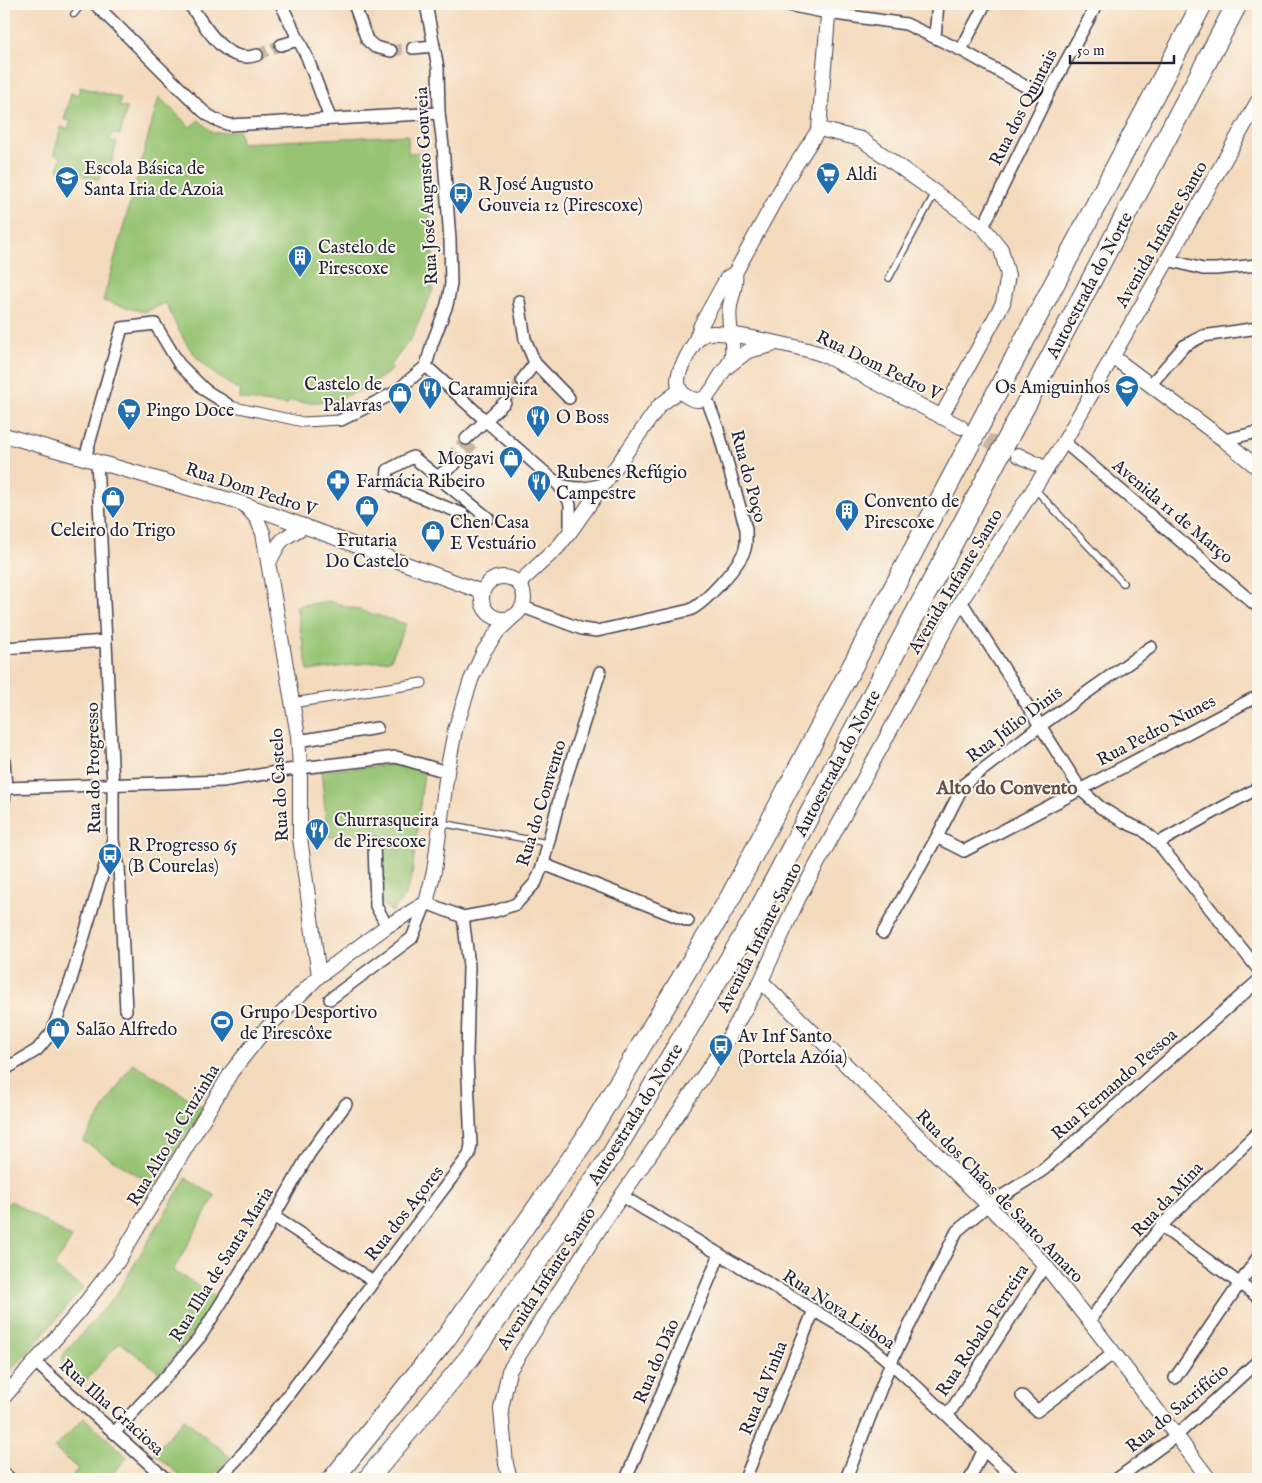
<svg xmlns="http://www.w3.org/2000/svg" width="1262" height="1483" viewBox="0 0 1262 1483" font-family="'IM FELL English',serif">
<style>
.green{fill:#97c473;stroke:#5c7357}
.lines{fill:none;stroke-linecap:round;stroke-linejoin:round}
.minor-tunnel{stroke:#cab5a2;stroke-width:11;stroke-dasharray:11 5.5;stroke-linecap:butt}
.tertiary-tunnel{stroke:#cab5a2;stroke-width:14;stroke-dasharray:14 7;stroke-linecap:butt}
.service-casing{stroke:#423e4e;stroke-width:8}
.pedestrian-casing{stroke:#423e4e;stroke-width:11}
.minor-casing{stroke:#423e4e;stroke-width:14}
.tertiary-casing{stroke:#423e4e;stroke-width:16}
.motorway-casing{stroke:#423e4e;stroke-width:22}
.service{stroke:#fff;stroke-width:5.5}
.pedestrian{stroke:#fff;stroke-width:9}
.minor{stroke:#fff;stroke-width:11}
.tertiary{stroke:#fff;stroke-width:14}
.motorway{stroke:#fff;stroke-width:20}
.labels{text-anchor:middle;stroke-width:4;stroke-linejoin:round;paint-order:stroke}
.street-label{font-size:18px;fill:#22223b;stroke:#fbf7ec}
.poi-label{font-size:18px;fill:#22223b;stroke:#fbf7ec;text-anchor:start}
.neighbourhood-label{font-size:19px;font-weight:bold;fill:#654f4e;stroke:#fbf7ec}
</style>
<rect width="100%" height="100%" fill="#fbf7ec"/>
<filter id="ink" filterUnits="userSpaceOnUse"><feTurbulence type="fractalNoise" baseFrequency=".02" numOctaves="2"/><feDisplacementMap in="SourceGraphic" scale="10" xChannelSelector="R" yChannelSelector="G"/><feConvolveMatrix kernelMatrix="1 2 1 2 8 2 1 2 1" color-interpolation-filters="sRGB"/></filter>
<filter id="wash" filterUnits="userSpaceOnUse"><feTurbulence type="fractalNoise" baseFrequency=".0096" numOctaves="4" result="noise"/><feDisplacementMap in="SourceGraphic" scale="20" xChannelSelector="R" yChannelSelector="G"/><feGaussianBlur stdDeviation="1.12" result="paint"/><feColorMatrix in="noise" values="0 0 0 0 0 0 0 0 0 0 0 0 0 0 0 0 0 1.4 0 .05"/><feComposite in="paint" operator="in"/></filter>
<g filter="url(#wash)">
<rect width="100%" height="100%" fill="#f4dabc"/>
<g class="green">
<path d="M80,87L121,98L119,106L127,108L120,135L112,133L110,140L117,142L110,169L103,167L99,180L58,169L61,156L54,154L61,127L68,129L71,121L64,120L71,93L78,95Z"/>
<path d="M159,97L190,127L199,120L213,133L239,131L241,143L408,135V153L425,152L433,258V290L412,337L390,366L393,369C361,394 330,407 289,401L287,405L239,399L241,391C198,367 185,347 166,303L144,312L103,301Z"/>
<path d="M329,601L406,624L391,659L389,660L308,671L296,606Z"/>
<path d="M398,764L424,771L412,875L406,894L392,912L381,903L377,838L372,834L328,837L321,771Z"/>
<path d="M133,1063L204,1108L155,1186L83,1141Z"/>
<path d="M186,1178L215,1196L173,1271L218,1297L203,1321L160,1373L120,1342L81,1386L62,1369L63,1355L116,1295Z"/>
<path d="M11,1201L72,1238L54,1267L83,1288L28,1352L4,1377V1206Z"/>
<path d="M84,1418L128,1457L107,1479H69L78,1469L54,1448Z"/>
<path d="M184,1419L230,1457L210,1479H184L154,1453Z"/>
</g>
</g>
<g filter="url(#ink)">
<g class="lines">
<g class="minor-tunnel">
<path d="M391,51L413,48"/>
<path d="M257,55L281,45"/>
<path d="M505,402L522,380"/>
<path d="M449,459L466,439"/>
<path d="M455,464L473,444"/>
</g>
<path class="tertiary-tunnel" d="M968,431L1010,451"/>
<g class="service-casing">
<g id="service">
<path d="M74,14L82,4"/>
<path d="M889,278L935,193"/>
<path d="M1034,488L1123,583"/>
<path d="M441,823L547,843"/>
</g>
</g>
<g class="pedestrian-casing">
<g id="pedestrian">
<path d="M230,406L303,422L341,420"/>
<path d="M292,703L422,683"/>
</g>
</g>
<g class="minor-casing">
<g id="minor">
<path d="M95,4L203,111C211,118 219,122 230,125L439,113"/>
<path d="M189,4C206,26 225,66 257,55"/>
<path d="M281,4L307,57L330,118"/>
<path d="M354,4L367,40L375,47L391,51"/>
<path d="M426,4L438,68L439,113L443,146L450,240L451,284L447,305L432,344L426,366L486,421L558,484L569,501L570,506V532"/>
<path d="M783,4L828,13L906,24L961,50L1046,98"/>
<path d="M935,37L938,4"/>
<path d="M281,45L298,40"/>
<path d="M413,48L434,46"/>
<path d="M961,50L985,4"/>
<path d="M983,227L1046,98L1097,4"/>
<path d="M1168,260L1203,269H1216L1258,265"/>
<path d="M519,301L525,339L535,363"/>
<path d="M522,380L535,363L569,398"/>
<path d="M1151,384L1184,346L1203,336L1258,328"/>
<path d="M341,420L394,393L426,366"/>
<path d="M466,439L505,402"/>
<path d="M1224,440L1258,432"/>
<path d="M1064,442L1258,607"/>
<path d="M85,458L122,328L155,324L179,364L205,390L230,406"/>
<path d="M438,476L455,464"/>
<path d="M558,484C576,490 588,489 605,483"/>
<path d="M463,514L393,486L387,479L388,470L413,457L488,518"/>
<path d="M961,601L1081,790L1100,807L1124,822L1143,830L1158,843L1258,969"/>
<path d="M523,607L582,629L597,631L690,610C705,603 740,565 745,549C747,542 746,536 746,529L717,426L706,397"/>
<path d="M4,648L106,641"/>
<path d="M298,741L377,728"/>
<path d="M4,760L6,788L223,781L300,768L396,757L447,772"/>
<path d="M4,788H6L4,800"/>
<path d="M937,837L964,851L1252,699H1258"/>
<path d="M113,841L119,867L126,1010"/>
<path d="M374,843L376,906L387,926"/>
<path d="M1158,843L1258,788"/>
<path d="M543,864L688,921"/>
<path d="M883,933L937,837L964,784L1040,726L1151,647"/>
<path d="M330,999L412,938L426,903L463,917L496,911L516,904L536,882L543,864L559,800L600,672"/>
<path d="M4,1070L37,1050L52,1032L71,980L113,839V784L97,461"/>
<path d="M622,1196L860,1338C916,1381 963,1434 1016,1479"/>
<path d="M273,1216L373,1281"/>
<path d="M1161,1226L1258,1297"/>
<path d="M1089,1321L1161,1226L1258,1132"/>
<path d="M35,1362L166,1479"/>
<path d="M1175,1378L1258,1257"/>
<path d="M1022,1396L1037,1411L1114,1353"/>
<path d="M948,1415L1045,1265"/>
<path d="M114,1433L172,1370L200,1337L264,1234L309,1154L346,1104"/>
<path d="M4,1473L10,1479"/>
<path d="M218,1479L245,1451L285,1399L469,1155L471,1145L467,1057L469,966L463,917"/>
<path d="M626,1479L719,1256"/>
<path d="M745,1479L814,1310"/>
<path d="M846,1479L891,1362L957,1231L988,1205L1043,1170L1258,981"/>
<path d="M970,1479L983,1451"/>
<path d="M1117,1479L1177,1435L1258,1361"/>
</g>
</g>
<g class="tertiary-casing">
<g id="tertiary">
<path d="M819,129L861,139L983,227L1001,249L1008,275L1003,303L941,417"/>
<path d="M735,273C737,285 732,294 730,306C727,322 734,339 732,355C731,363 725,368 721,375C713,387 706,410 685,395C676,389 677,377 681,368C687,357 693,340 705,334C718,328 807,349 824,355L961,427"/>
<path d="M735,273L786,180L819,129L829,4"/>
<path d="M695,342L701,325L727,278L735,273"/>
<path d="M1113,357L1224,440L1258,468"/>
<path d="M727,367L748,351L772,345"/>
<path d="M4,435L244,504L482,592"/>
<path d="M1018,455L1047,469"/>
<path d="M244,504L257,519L263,533L298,736L300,768V838L319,976"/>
<path d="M269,563C280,539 281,539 305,526"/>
<circle cx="503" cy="598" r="21"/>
<path d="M519,583L558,547L570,532L659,406L680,390"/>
<path d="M761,981L988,1205L1045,1265L1114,1353L1209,1479"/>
<path d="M4,1397L76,1315L118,1261L232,1071L264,1031L319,976L387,926L426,903L434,871L447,772L455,730L471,680L484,651L498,631L513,617"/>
<path d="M510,1479L506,1464L501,1409L509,1371L603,1223L722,1049L761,981L798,899L961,601L1064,442L1258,101"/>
</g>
</g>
<g class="motorway-casing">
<g id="motorway">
<path d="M333,1479L446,1338L584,1141L730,898L1202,4"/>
<path d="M368,1479L470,1357L610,1158L757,914L1237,4"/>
</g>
</g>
<use href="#service" class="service"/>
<use href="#pedestrian" class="pedestrian"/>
<use href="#minor" class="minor"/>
<use href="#tertiary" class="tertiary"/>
<use href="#motorway" class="motorway"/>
</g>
</g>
<defs>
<g id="supermarket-pin" transform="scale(1.25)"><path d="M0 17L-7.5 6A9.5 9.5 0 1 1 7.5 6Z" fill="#1f6fb2" stroke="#fbf7ec"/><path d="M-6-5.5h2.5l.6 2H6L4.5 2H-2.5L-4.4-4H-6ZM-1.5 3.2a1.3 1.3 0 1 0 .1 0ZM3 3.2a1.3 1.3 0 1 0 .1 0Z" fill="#fff"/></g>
<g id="school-pin" transform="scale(1.25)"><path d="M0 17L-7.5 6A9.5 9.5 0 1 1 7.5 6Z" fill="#1f6fb2" stroke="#fbf7ec"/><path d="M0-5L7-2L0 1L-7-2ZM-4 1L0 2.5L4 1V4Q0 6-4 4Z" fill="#fff"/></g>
<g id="bus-pin" transform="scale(1.25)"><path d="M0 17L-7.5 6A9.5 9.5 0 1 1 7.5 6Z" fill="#1f6fb2" stroke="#fbf7ec"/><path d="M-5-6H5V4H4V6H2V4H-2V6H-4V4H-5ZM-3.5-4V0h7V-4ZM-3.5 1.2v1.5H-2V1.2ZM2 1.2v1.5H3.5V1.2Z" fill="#fff"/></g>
<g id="building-pin" transform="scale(1.25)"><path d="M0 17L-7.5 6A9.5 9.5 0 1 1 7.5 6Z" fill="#1f6fb2" stroke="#fbf7ec"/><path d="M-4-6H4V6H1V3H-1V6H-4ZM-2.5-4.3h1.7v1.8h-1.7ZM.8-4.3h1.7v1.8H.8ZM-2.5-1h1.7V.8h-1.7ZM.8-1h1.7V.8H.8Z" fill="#fff"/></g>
<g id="restaurant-pin" transform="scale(1.25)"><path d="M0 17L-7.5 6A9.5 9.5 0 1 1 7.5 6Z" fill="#1f6fb2" stroke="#fbf7ec"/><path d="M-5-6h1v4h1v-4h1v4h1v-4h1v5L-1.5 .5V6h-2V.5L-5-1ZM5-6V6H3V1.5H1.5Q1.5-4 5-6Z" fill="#fff"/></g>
<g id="shop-pin" transform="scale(1.25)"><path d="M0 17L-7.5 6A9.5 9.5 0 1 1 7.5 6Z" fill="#1f6fb2" stroke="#fbf7ec"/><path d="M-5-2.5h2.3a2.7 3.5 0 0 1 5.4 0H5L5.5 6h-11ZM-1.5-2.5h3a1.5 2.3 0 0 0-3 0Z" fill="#fff"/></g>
<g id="pharmacy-pin" transform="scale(1.25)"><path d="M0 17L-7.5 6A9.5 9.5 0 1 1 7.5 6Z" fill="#1f6fb2" stroke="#fbf7ec"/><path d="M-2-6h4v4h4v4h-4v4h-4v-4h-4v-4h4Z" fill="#fff"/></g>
<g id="stadium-pin" transform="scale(1.25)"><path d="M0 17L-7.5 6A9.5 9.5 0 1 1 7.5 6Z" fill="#1f6fb2" stroke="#fbf7ec"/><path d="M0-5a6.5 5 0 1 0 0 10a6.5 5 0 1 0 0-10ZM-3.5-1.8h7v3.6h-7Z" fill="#fff"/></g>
</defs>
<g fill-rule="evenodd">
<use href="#supermarket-pin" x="828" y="174"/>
<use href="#school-pin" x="67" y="178"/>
<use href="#bus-pin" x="461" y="194"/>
<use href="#building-pin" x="300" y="257"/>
<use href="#school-pin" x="1127" y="387"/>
<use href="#restaurant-pin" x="430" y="389"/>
<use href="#shop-pin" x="400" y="394"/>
<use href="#supermarket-pin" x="129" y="410"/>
<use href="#restaurant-pin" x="538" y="417"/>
<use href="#shop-pin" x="511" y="458"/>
<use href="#pharmacy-pin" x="338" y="481"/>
<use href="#restaurant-pin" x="539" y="482"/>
<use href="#shop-pin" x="113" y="498"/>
<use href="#shop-pin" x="367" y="507"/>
<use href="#building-pin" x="847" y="511"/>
<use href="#shop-pin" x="433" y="532"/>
<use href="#restaurant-pin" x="317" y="830"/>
<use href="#bus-pin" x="110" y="855"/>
<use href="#stadium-pin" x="222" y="1022"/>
<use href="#shop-pin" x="58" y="1029"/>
<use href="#bus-pin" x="721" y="1046"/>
</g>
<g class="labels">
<g class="street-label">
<text transform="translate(1023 107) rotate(-63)" y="6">Rua dos Quintais</text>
<text transform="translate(426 186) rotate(-93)" y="6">Rua José Augusto Gouveia</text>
<text transform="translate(1161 234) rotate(-60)" y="6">Avenida Infante Santo</text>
<text transform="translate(1089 285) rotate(-62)" y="6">Autoestrada do Norte</text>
<text transform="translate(879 365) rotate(26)" y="6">Rua Dom Pedro V</text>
<text transform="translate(749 476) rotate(75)" y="6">Rua do Poço</text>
<text transform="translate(251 489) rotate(18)" y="6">Rua Dom Pedro V</text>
<text transform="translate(1173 511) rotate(40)" y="6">Avenida 11 de Março</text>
<text transform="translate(955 581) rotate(-59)" y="6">Avenida Infante Santo</text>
<text transform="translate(1014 724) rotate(-37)" y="6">Rua Júlio Dinis</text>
<text transform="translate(1156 730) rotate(-28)" y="6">Rua Pedro Nunes</text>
<text transform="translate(837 763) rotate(-62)" y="6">Autoestrada do Norte</text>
<text transform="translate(93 768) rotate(-91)" y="6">Rua do Progresso</text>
<text transform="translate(279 785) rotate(-93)" y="6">Rua do Castelo</text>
<text transform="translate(541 803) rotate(-73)" y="6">Rua do Convento</text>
<text transform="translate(759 937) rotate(-63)" y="6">Avenida Infante Santo</text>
<text transform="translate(1114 1084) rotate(-41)" y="6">Rua Fernando Pessoa</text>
<text transform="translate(635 1114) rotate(-58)" y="6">Autoestrada do Norte</text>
<text transform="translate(173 1135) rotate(-59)" y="6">Rua Alto da Cruzinha</text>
<text transform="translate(1000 1196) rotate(46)" y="6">Rua dos Chãos de Santo Amaro</text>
<text transform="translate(1167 1199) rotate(-47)" y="6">Rua da Mina</text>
<text transform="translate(404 1213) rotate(-52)" y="6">Rua dos Açores</text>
<text transform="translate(221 1264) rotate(-58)" y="6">Rua Ilha de Santa Maria</text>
<text transform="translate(546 1278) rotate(-57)" y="6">Avenida Infante Santo</text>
<text transform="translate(839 1309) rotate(33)" y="6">Rua Nova Lisboa</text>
<text transform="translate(982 1330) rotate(-57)" y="6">Rua Robalo Ferreira</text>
<text transform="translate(656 1361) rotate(-67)" y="6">Rua do Dão</text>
<text transform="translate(763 1388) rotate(-68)" y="6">Rua da Vinha</text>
<text transform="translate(112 1407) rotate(42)" y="6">Rua Ilha Graciosa</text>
<text transform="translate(1177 1408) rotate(-40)" y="6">Rua do Sacrifício</text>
</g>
<g class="poi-label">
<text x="84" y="174">Escola Básica de<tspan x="84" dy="21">Santa Iria de Azoia</tspan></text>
<text x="846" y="180">Aldi</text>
<text x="478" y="190">R José Augusto<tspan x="478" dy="21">Gouveia 12 (Pirescoxe)</tspan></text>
<text x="318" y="253">Castelo de<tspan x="318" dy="21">Pirescoxe</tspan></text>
<text x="382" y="390" text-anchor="end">Castelo de<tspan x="382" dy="21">Palavras</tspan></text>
<text x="1110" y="393" text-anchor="end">Os Amiguinhos</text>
<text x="448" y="395">Caramujeira</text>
<text x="146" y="416">Pingo Doce</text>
<text x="556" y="423">O Boss</text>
<text x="494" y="464" text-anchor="end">Mogavi</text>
<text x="556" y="478">Rubenes Refúgio<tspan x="556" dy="21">Campestre</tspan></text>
<text x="356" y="487">Farmácia Ribeiro</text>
<text x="864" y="507">Convento de<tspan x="864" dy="21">Pirescoxe</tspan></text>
<text x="450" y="528">Chen Casa<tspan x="450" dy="21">E Vestuário</tspan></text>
<text x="113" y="536" text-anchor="middle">Celeiro do Trigo</text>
<text x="367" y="546" text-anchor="middle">Frutaria<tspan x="367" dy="21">Do Castelo</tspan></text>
<text x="334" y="826">Churrasqueira<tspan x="334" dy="21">de Pirescoxe</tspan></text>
<text x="128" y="851">R Progresso 65<tspan x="128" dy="21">(B Courelas)</tspan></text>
<text x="240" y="1018">Grupo Desportivo<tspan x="240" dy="21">de Pirescôxe</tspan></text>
<text x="76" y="1035">Salão Alfredo</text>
<text x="738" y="1042">Av Inf Santo<tspan x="738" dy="21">(Portela Azóia)</tspan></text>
</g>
<g class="neighbourhood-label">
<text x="1007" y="794">Alto do Convento</text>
</g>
</g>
<rect width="1262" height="1483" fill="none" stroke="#fbf7ec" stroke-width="20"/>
<path d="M1070 55v8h104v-8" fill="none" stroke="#22223b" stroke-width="2.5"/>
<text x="1077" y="55" font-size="15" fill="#22223b" stroke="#fbf7ec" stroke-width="4" paint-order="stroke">50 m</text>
</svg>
